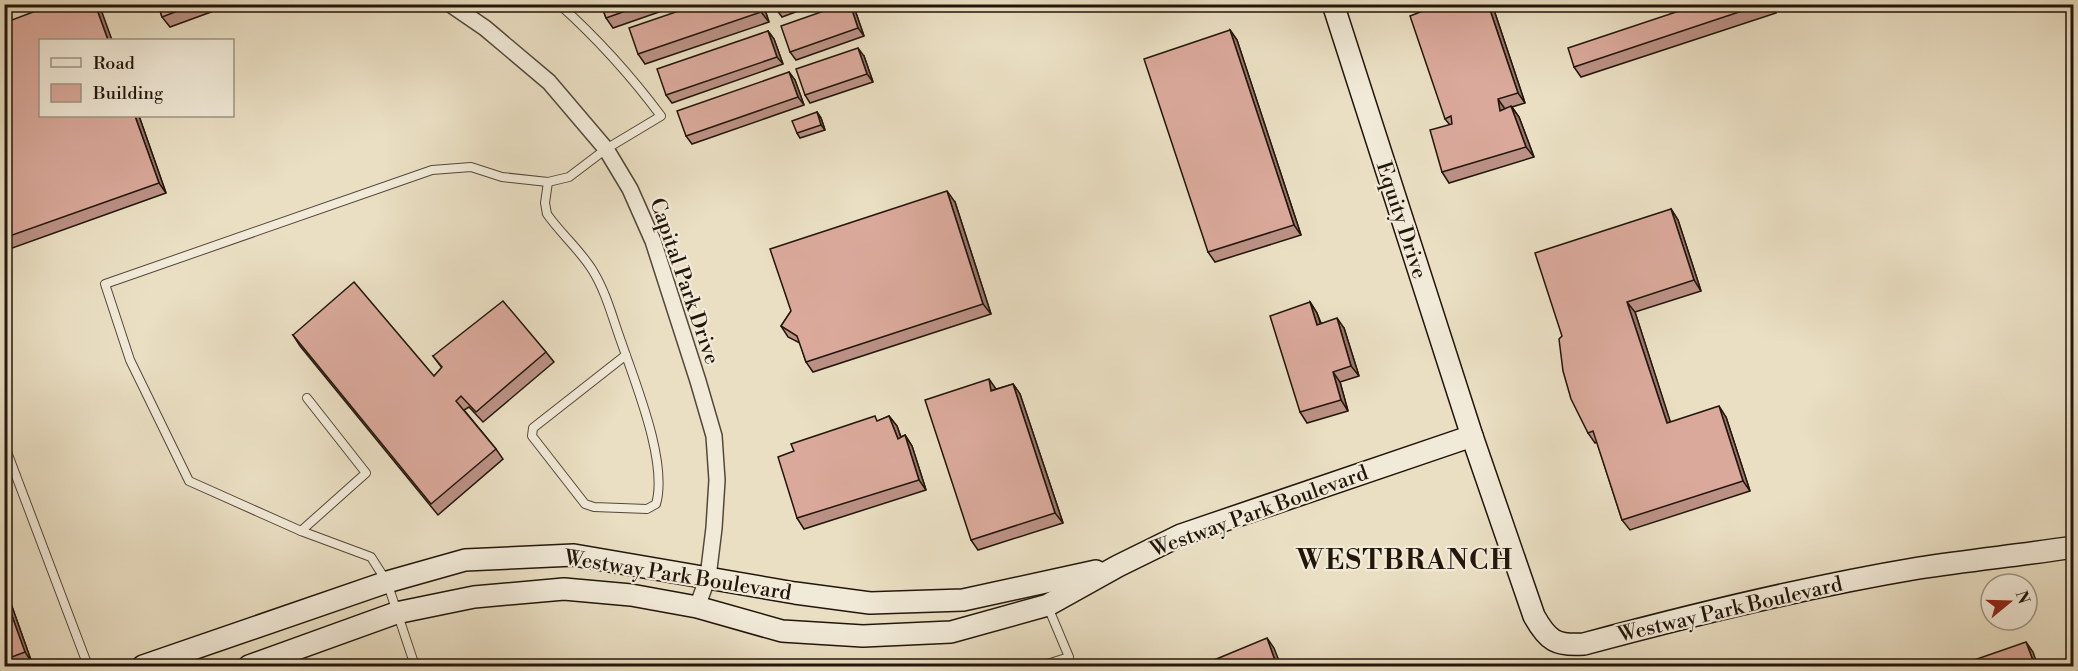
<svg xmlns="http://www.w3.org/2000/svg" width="2078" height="671" viewBox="0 0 2078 671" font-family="'Libre Bodoni',serif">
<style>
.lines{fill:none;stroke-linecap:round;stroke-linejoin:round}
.lane-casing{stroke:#544839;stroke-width:10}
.street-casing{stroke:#544839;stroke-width:18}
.secondary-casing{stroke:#22160b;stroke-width:24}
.lane{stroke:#f1ead8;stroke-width:8}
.street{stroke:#f1ead8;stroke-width:15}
.secondary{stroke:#f1ead8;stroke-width:21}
.wall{fill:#bb9185;stroke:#22160b;stroke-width:1.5}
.shaded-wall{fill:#99766c;stroke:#22160b;stroke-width:1.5}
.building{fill:#daa99b;stroke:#22160b;stroke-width:1.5}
.labels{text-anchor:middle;stroke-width:4.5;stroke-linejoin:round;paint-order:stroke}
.street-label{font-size:21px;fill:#22160b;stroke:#f1ead8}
.district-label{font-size:27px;font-weight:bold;letter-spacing:1.5px;fill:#22160b;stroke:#f1ead8}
</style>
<rect width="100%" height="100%" fill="#eadfc3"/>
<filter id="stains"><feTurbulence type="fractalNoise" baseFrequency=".00333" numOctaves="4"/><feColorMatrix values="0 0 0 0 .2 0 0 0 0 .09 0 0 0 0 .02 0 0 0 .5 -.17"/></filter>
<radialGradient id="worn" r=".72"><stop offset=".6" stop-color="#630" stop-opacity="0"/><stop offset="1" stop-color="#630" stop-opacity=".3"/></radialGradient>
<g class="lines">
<g class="lane-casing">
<g id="lane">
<path d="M548,182L545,203L547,214C561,234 581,251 593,271C607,294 613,320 622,344C636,385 668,463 656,504L647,509L594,507L585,504L532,436L533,428L626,355"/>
<path d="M4,444L88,666"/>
<path d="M301,531L366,473L307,398"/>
<path d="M415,666L387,582L371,557L301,531L189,481L130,360L105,284L432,170L471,167L502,177L548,182L569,177L606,149L661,116C629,73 599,40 559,4"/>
<path d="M1041,666L1069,657L1048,607"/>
</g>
</g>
<g class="street-casing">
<path id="street" d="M450,4L485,28L549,82L606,149L630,189L653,241L698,381L714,436L717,480L714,528L708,577L697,607"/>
</g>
<g class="secondary-casing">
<g id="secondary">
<path d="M1333,4L1472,436L1534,616C1548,641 1556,646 1584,644C1695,614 1806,587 1919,568C1970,560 2022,555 2074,547"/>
<path d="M143,666L387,582L465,560L574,555L795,593L870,603L963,600L1096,571"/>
<path d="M249,666L396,613L474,597L564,589L631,595L697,607L782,631L863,636L951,632L1048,605L1118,566L1181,535L1472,436"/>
</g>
</g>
<use href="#lane" class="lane"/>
<use href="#street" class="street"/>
<use href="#secondary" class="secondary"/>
</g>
<g class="wall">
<path d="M158,4H233L170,27L162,17Z"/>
<path d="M601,4H682L613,28L606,18Z"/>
<path d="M699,4H763L769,22L645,64L638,54Z"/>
<path d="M775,4H817L782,17L776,9Z"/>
<path d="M1441,4H1492L1525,103L1512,107L1519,117L1534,157L1449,183L1442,172L1450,125L1445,119Z"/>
<path d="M1700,4H1774L1776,13L1581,77L1574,67Z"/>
<path d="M855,10L864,36L796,60L790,52Z"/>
<path d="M4,23L139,116L166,193L4,251Z"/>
<path d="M1230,30L1237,40L1301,235L1215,262L1208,252Z"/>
<path d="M768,31L774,39L783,64L672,103L666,95Z"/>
<path d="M864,56L873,82L810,103L805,95Z"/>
<path d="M789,72L795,80L804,105L692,144L686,136Z"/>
<path d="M817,112L821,118L825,130L800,138L797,133Z"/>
<path d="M955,202L991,314L813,372L806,362L800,343L788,337L781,326L791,311Z"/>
<path d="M1671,209L1678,220L1701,291L1635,312L1670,422L1726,417L1750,491L1630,530L1622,520L1597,442L1595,443L1588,433L1562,336Z"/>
<path d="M1310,302L1317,313L1321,323L1344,328L1359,376L1340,382L1348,411L1307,423L1300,412Z"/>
<path d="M293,335L434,376L442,368L433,356L546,352L554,362L483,422L469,407L464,410L496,449L503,459L438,515L300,346Z"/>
<path d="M1013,384L1020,394L1063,523L978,550L971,540L996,389Z"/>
<path d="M889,416L897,426L901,437L905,435L912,446L926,490L804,529L797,518L878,421Z"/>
<path d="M4,584L32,663L22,666H4Z"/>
</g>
<g class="shaded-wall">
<path d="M95,4H99L112,40H108Z"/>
<path d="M759,4H763L769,22L761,12Z"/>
<path d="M850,4L855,10L864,36L858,28Z"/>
<path d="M1488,4H1492L1525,103L1518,93Z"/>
<path d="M1770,4H1774L1776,13Z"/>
<path d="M1230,30L1237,40L1301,235L1294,225Z"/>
<path d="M768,31L774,39L783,64L777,57Z"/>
<path d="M858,48L864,56L873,82L867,74Z"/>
<path d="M789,72L795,80L804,105L798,97Z"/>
<path d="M1498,99L1505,109L1500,111Z"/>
<path d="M1511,106L1519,117L1534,157L1526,147Z"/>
<path d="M817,112L821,118L825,130L821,125Z"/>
<path d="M135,116H139L166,193L159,183Z"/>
<path d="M947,191L955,202L991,314L983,304Z"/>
<path d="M1671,209L1678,220L1701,291L1694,280Z"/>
<path d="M1310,302L1317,313L1324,335L1317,325Z"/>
<path d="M1627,302L1635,312L1674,433L1667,423Z"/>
<path d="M1337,318L1344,328L1359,376L1351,366Z"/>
<path d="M1333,372L1340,382L1348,411L1341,400Z"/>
<path d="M989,379L996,389L991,391Z"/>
<path d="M1013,384L1020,394L1063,523L1055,513Z"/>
<path d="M1719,406L1726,417L1750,491L1743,481Z"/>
<path d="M889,416L897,426L905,449L898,439Z"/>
<path d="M905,435L912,446L926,490L919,480Z"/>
<path d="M4,584L32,663L25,652L4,594Z"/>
<path d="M1267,638L1274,648L1281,666H1277Z"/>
<path d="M2026,642L2033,652L2038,666H2035Z"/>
</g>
<g class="building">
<path d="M54,4H95L108,40H40V116H135L159,183L4,238V23Z"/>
<path d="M158,4H196L162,17Z"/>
<path d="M601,4H645L606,18Z"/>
<path d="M699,4H759L761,12L638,54L629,28Z"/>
<path d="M775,4H789L776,9Z"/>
<path d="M844,4H850L858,28L790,52L781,26Z"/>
<path d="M1441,4H1488L1518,93L1498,99L1500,111L1511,106L1526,147L1442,172L1430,130L1452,124L1451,116L1445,119L1410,16Z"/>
<path d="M1700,4H1763L1574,67L1568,48Z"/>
<path d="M1230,30L1294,225L1208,252L1144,59Z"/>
<path d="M768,31L777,57L666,95L657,69Z"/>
<path d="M858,48L867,74L805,95L796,69Z"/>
<path d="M789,72L798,97L686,136L677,111Z"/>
<path d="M817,112L821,125L797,133L792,121Z"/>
<path d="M947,191L983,304L806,362L797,336L781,326L791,311L770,249Z"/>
<path d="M1671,209L1694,280L1627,302L1667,423L1719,406L1743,481L1622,520L1593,431L1588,433L1571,399L1563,371L1559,339L1562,336L1535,253Z"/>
<path d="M354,282L434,376L442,367L433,356L503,301L546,352L476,412L461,396L456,401L496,449L431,504L293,335Z"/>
<path d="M1310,302L1317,325L1337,318L1351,366L1333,372L1341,400L1300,412L1270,316Z"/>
<path d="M989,379L991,391L1013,384L1055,513L971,540L925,400Z"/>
<path d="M875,416L877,421L889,416L898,439L905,435L919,480L797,518L778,457L794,451L791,444Z"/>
<path d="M4,594L25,652L4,660Z"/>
<path d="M1267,638L1277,666H1216L1214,660Z"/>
<path d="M2026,642L2035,666H1957Z"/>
</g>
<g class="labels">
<g class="street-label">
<text transform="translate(1402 220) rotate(72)" y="7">Equity Drive</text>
<text transform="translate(685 281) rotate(71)" y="7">Capital Park Drive</text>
<text transform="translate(1259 511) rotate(-20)" y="7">Westway Park Boulevard</text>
<text transform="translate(678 575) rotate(9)" y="7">Westway Park Boulevard</text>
<text transform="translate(1730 609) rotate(-13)" y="7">Westway Park Boulevard</text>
</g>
<g class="district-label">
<text x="1405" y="569">WESTBRANCH</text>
</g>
</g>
<rect width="2078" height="671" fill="none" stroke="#eadfc3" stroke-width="24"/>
<rect x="6" y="6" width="2066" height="659" fill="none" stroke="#22160b" stroke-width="3"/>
<rect x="12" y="12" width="2054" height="647" fill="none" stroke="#22160b" stroke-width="1.5"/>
<rect x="39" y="39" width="195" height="78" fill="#f1ead8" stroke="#9e9586" stroke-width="1.5"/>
<rect x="51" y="58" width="30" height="9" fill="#f1ead8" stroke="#9e9586" stroke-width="1.5"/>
<text x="93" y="69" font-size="18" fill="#22160b">Road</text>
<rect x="51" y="84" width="30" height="18" fill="#daa99b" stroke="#9e9586" stroke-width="1.5"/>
<text x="93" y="99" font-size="18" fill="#22160b">Building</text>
<g transform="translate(2009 602) rotate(71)"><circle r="28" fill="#f1ead8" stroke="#9e9586" stroke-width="1.5"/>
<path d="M0-4.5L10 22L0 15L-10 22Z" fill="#8f2418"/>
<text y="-9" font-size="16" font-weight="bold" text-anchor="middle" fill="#22160b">N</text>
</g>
<rect width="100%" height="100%" filter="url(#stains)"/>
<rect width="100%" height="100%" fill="url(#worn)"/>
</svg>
